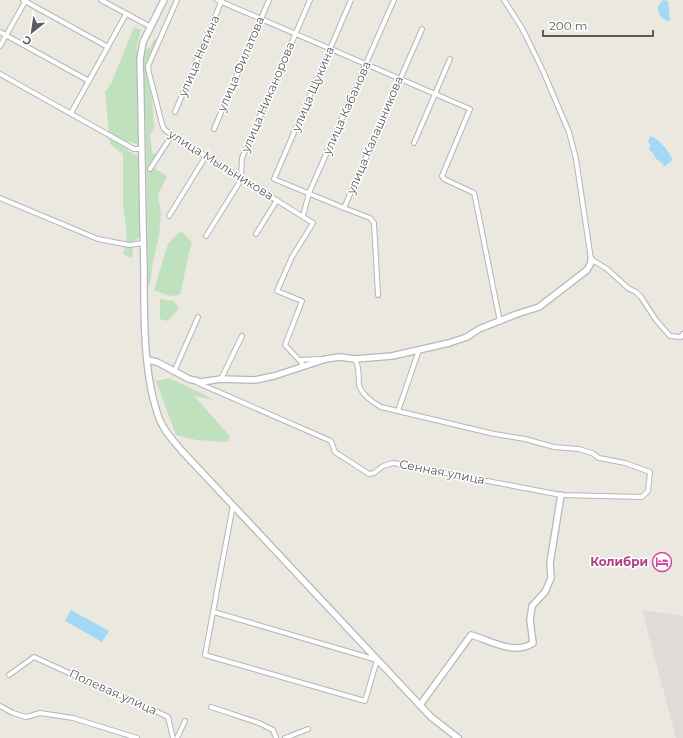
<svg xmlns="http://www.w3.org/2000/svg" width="683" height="738" viewBox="0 0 683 738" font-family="Montserrat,sans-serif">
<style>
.industrial{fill:#dedbd8}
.green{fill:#c0e1be}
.water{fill:#a4d8f7}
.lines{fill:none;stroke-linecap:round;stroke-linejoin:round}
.street-casing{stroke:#b3b6ba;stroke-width:6}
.secondary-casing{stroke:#b4b7bc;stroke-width:8}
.street{stroke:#fff;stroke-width:4}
.secondary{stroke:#fff;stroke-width:5.5}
.labels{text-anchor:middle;stroke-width:3;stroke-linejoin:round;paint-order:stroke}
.street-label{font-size:12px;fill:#595c60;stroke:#fff}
.hotel-label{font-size:12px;font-weight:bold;fill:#b23c85;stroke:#fff;text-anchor:end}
</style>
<rect width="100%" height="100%" fill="#ebe8e0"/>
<path class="industrial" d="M642,610L683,616V738H676Z"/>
<g class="green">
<path d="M134,27L141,30L137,44L139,145L127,141L128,151L139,157L141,235L134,241L132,258L123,254L127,236L123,204V154L110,144L105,92L111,84Z"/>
<path d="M154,39L157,40L145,66L152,99L154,129L150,135L152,153L156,154L152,167L167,176L158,195L161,214L159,236L153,261L150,285L148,286L146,131L143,61L146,49L151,47Z"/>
<path d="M182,232L192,242C186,260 185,277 180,295L169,296L154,290L168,244L177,234Z"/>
<path d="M160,299L174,301L179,309L167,321L160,319Z"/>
<path d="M169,378L215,400L194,396L230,436L228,442L196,440L176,435L156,381Z"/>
</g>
<g class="water">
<path d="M663,0L668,1L670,21C661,20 658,14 658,6Z"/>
<path d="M650,136C660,139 667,150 672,158L671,162L667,164L666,166H663V164C659,161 654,158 653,153L649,150L650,145L648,141Z"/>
<path d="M71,610L109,631L102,642L65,621Z"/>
</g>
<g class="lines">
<g class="street-casing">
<g id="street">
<path d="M23,0L108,47"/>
<path d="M101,0L151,27"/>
<path d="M177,0L148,66L149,73L162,124L164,129L172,135L313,223L292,257L277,291L302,301L285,345L302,363L301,367"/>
<path d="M217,0L470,109L442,176L444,179L474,193L475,197L500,322"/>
<path d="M351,0L274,179L344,208L422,29"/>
<path d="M504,0L520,25L525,34L543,71L569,132L576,159L591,259L607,269L628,288L636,292L641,297L656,320L670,336L681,337L683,334"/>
<path d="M0,32L89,81"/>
<path d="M0,46L26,0"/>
<path d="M0,74L134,149H142"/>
<path d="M175,112L222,0"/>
<path d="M71,113L126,14"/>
<path d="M214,129L269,0"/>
<path d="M414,143L450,59"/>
<path d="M150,169L172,135"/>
<path d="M0,198L98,239L129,245L143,243"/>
<path d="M344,208L370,218L374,223L378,295"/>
<path d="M169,216L206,156"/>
<path d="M303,216L309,193L394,0"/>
<path d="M256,234L277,200"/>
<path d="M206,236L239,183L241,178L242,158L310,0"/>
<path d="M299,360L321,359"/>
<path d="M174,372L198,317"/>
<path d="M221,379L242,336"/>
<path d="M198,383L331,441L335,452L369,474L374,473L383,466L393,463L561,495L642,497L648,491L650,472L625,463L599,458L592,453L579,449L554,447L525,439L494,434L381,407C373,403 360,393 359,384C358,375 360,368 355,359"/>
<path d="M398,411L419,350"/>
<path d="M214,612L377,660L365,701L205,655L233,505"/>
<path d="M9,675L34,657L104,689L137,702L168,717L173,738"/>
<path d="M0,706L13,713L26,717L40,713L73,718L137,738"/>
<path d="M211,707L259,723L273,730L276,738"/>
<path d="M177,738L185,721"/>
<path d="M285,738L308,729"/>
</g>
</g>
<g class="secondary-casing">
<g id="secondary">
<path d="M164,0L143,42L140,59C142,128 142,198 144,268C144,312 143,369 157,412C161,427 171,438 181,450L431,717L458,738"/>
<path d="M147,360L157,362L189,379L201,382L221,379L255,380L274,376L326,359L339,357L355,359L392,356L449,343L467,337L479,329L517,314L539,307L587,270L591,263V259"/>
<path d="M420,705L471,635C490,640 514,656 533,643L530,620L532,606L545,592L551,578L550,563L561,495"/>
</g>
</g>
<use href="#street" class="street"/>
<use href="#secondary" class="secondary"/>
</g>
<defs>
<g id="hotel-ring" transform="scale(1)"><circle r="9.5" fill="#fff" stroke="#d1479c" stroke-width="1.5"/><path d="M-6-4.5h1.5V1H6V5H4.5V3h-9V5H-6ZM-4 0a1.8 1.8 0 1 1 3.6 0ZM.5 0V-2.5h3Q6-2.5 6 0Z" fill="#d1479c"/></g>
</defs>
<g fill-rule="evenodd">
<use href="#hotel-ring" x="662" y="562"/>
</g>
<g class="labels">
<g class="street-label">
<text transform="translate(199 56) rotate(-67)" y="4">улица Негина</text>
<text transform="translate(241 64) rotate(-67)" y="4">улица Филатова</text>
<text transform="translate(313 89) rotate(-67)" y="4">улица Щукина</text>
<text transform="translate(268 97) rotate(-67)" y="4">улица Никанорова</text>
<text transform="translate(347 108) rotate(-66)" y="4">улица Кабанова</text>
<text transform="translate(375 135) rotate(-67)" y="4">улица Калашникова</text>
<text transform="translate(221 165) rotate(32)" y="4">улица Мыльникова</text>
<text transform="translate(442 472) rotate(11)" y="4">Сенная улица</text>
<text transform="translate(113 692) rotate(24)" y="4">Полевая улица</text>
</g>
<g class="hotel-label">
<text x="648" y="566">Колибри</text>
</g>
</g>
<g transform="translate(32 32) rotate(210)" stroke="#ffffff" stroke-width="3" paint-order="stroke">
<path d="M0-3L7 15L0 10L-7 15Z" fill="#595c60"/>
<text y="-6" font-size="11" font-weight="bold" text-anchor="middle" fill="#595c60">С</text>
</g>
<path d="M543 30v6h110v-6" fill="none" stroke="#595c60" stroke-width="2"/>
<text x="549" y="30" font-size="12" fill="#595c60" stroke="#ffffff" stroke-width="3" paint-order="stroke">200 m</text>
</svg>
